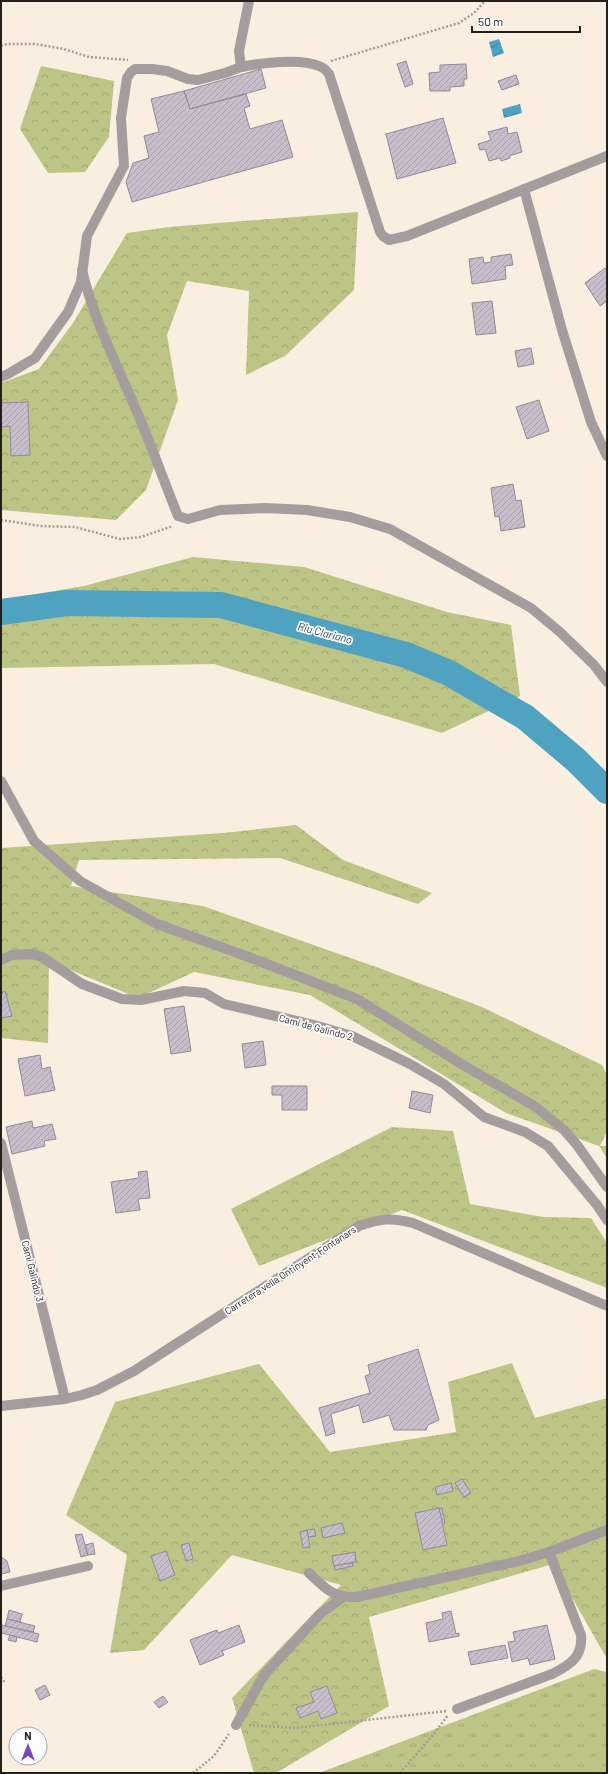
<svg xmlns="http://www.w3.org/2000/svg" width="608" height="1774" viewBox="0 0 608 1774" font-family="Barlow,sans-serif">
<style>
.grass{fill:url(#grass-tufts)}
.forest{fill:url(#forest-crowns)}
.water{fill:url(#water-waves)}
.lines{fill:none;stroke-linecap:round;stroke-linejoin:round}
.river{stroke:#50a3c0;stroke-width:26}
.building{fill:url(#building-hatch);stroke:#928996}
.path{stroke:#a69d93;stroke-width:2.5;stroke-dasharray:2 2;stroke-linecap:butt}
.minor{stroke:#a59c9e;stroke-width:10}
.labels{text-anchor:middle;stroke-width:3.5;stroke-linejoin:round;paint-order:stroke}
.street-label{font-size:10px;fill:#231f1a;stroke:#fdfdfd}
.water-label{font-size:11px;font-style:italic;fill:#224855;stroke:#fdfdfd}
</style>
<defs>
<pattern id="grass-tufts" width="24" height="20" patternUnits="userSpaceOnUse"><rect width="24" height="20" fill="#bcc486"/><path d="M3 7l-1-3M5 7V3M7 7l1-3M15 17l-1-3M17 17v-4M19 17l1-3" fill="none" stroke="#a1a873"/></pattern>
<pattern id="forest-crowns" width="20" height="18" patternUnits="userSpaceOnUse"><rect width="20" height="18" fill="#bcc486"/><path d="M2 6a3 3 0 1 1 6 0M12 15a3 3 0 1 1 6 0" fill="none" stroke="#a1a873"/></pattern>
<pattern id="water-waves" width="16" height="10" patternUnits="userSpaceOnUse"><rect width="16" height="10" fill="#50a3c0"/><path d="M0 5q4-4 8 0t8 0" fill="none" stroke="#42849b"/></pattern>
<pattern id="building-hatch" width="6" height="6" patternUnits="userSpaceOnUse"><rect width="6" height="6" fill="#c7bdcb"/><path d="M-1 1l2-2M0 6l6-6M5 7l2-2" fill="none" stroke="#aba2ae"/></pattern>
</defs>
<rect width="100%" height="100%" fill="#faeee1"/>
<path class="grass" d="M594,1669L607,1672V1773H319Z"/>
<g class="forest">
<path d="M41,66L114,81L109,137L85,172L48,173L20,129Z"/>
<path d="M358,212L354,290L285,356L246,375L249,291L187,281L167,335L178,400L146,490L116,520L1,510V383L39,369L73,323L127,233L169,227Z"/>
<path d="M193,557L304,567L447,612L511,625L520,696L442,733L214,664L1,668V600L84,586Z"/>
<path d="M296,825L343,860L432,893L418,904L280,858L79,860L71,886L203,906L379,968L482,1007L602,1065L607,1075V1131L600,1146H607V1158L599,1146L506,1113L310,995L194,972L138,998L49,961L48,1043L1,1038V848L223,833Z"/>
<path d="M392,1127L453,1131L470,1204L543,1217L591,1218L607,1243V1288L402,1210L259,1266L231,1209Z"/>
<path d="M512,1363L535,1418L607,1398V1659L553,1564L369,1617L389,1706L276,1773H254L232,1698L341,1585L232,1555L144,1650L110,1653L127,1555L66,1515L115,1402L259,1364L330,1452L456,1432L448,1382Z"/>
</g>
<g class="water">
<path d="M499,39L504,53L493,57L489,42Z"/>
<path d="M520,104L522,113L504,118L502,109Z"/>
</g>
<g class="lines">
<path class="river" d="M1,612L67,603L221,605L406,655L449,673L525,717L576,760L607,791"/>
</g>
<g class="building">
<path d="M406,61L413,84L405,87L397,64Z"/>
<path d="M466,64L467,79H464V86L450,87V91H430L429,73L440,72V65Z"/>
<path d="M261,69L266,88L190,109L184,91Z"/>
<path d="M516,75L519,84L502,90L498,81Z"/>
<path d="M184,91L190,109L246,94L250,106L244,108L250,129L282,120L293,157L132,202L126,182L133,163L149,158L144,136L159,132L151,99Z"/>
<path d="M443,118L456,163L397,179L386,134Z"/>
<path d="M507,127L508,134L517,132L522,152L509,156L510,158L501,161L500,158L489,161L485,149L480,150L478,144L491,140L488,132Z"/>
<path d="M511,254L513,265L505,266L506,279L472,284L469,259L483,257L484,263L491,262V257Z"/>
<path d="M605,268L607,271V301L600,306L585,283Z"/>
<path d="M492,301L496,333L476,335L472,303Z"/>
<path d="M531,348L534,364L518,367L515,351Z"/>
<path d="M539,400L549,431L527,439L516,407Z"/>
<path d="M28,402L30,455L11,456L10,426L1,427V403Z"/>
<path d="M513,484L516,501L521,500L525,527L501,531L499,516L495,517L491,488Z"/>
<path d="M5,991L12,1016L1,1018V993Z"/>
<path d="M184,1006L191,1051L171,1054L164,1009Z"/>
<path d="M263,1041L266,1065L245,1068L242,1044Z"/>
<path d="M40,1055L42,1069L50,1067L55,1090L25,1096L18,1059Z"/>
<path d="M272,1086H307V1110H282V1095H272Z"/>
<path d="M412,1091L433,1095L430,1113L409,1108Z"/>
<path d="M32,1121L33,1128L52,1124L56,1139L44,1141L45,1146L12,1154L6,1127Z"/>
<path d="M147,1171L150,1198L138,1199L140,1210L116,1213L111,1182L139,1178L138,1172Z"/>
<path d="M418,1349L439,1420L428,1425L426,1430H394L389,1415L363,1423L359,1405L331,1414L335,1433L326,1436L319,1408L370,1393L365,1376L370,1374L368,1365Z"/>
<path d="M462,1479L471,1493L464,1497L455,1483Z"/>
<path d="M451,1483L453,1491L437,1495L435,1487Z"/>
<path d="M439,1508H442L445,1523L442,1524Z"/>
<path d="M439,1508L447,1545L423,1550L415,1513Z"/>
<path d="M342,1523L345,1533L323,1538L321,1528Z"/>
<path d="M314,1529L316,1536L308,1537L307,1530Z"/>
<path d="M307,1530L310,1547L303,1548L300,1532Z"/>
<path d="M82,1534L88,1555L81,1557L75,1535Z"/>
<path d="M93,1543L95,1554L88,1555L85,1545Z"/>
<path d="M189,1543L193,1559L186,1561L181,1545Z"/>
<path d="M166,1551L175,1575L160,1581L151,1556Z"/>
<path d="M355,1552L356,1562L334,1566L332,1556Z"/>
<path d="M1,1557L7,1561L10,1572L1,1574Z"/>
<path d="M352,1563L353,1566L335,1570L334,1566Z"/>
<path d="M9,1610L22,1614L20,1622L7,1619Z"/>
<path d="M451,1611L456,1634L459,1633V1636L429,1642L426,1623L443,1619L442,1613Z"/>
<path d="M7,1619L35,1626L33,1632L5,1626Z"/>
<path d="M2,1625L39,1634L37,1642L1,1633Z"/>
<path d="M239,1625L245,1642L222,1651L224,1655L200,1665L190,1640L217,1630L218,1633Z"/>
<path d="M547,1625L555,1659L530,1665L528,1658L512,1662L508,1642L515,1641L513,1632Z"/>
<path d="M10,1635L17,1637L16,1642L8,1640Z"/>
<path d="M505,1645L508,1658L471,1665L468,1652Z"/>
<path d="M45,1685L50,1695L40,1700L35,1690Z"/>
<path d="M327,1686L337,1713L321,1719L318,1711L300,1718L296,1708L314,1702L310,1692Z"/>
<path d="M163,1696L168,1702L159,1708L154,1702Z"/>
</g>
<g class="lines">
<g class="path">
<path d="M1,46L7,44H36L64,49L89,57L128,60"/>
<path d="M331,61L459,23L474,13L485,1"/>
<path d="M1,520L41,526L75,527L120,539L141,537L173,526"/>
<path d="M1,1677L5,1683"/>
<path d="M249,1725L295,1728L447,1711"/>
<path d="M193,1773L214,1756L229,1734"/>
<path d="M400,1773L433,1735L448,1715"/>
</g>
<g class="minor">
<path d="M249,1L239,51L241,67C260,63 301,58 319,66C323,67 326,70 329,74L380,232L383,236L389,240L407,236L607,156"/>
<path d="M524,189L562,330L591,422L607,456"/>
<path d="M82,270C93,317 115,361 134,405C150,441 163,479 178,516L188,519L220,510L265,508L307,510L350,517L390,529L531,608L560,632L594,665L607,682"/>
<path d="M1,377L8,374L35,358L68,312L81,282L87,236L124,166L121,118L127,78L131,72L135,69H152L167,71L188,79L198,80L225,73L241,67"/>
<path d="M1,781L34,841L80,881L157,924L246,956L357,999L463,1065L536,1107L564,1130L577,1145L607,1187"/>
<path d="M1,960L12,955L32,954L42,957L82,984L122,999L141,1000L184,991L205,993L224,1004L314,1025L352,1036L410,1064L444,1084L484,1117L525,1132L548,1146L597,1205L607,1220"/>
<path d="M1,1143L65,1399"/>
<path d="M1,1406L65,1399L82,1395L97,1390L134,1371L359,1226C380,1219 390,1217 413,1223L607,1306"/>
<path d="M309,1573C326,1589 333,1598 357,1597L519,1561L549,1552L607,1530"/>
<path d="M1,1586L88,1566"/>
<path d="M457,1709L552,1674C570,1665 583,1657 581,1635L549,1552"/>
<path d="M236,1725L264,1675L320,1614L343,1597"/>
</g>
</g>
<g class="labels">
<g class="street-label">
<text transform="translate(316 1027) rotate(15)" y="4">Camí de Galindo 2</text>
<text transform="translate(290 1270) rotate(-33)" y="4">Carretera vella Ontinyent-Fontanars</text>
<text transform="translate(33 1271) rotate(76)" y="4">Camí Galindo 3</text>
</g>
<g class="water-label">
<text transform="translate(325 633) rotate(15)" y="4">Riu Clariano</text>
</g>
</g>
<rect width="608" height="1774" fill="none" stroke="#231f1a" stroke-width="4"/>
<g transform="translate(28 1746)"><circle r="19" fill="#fdfdfd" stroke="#a6a4a2"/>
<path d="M0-3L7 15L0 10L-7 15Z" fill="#7546be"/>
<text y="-6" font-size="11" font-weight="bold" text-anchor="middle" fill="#231f1a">N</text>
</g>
<path d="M472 26v6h108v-6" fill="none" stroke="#231f1a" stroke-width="2"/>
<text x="478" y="26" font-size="12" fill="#231f1a" stroke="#fdfdfd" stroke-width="3" paint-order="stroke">50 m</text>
</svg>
